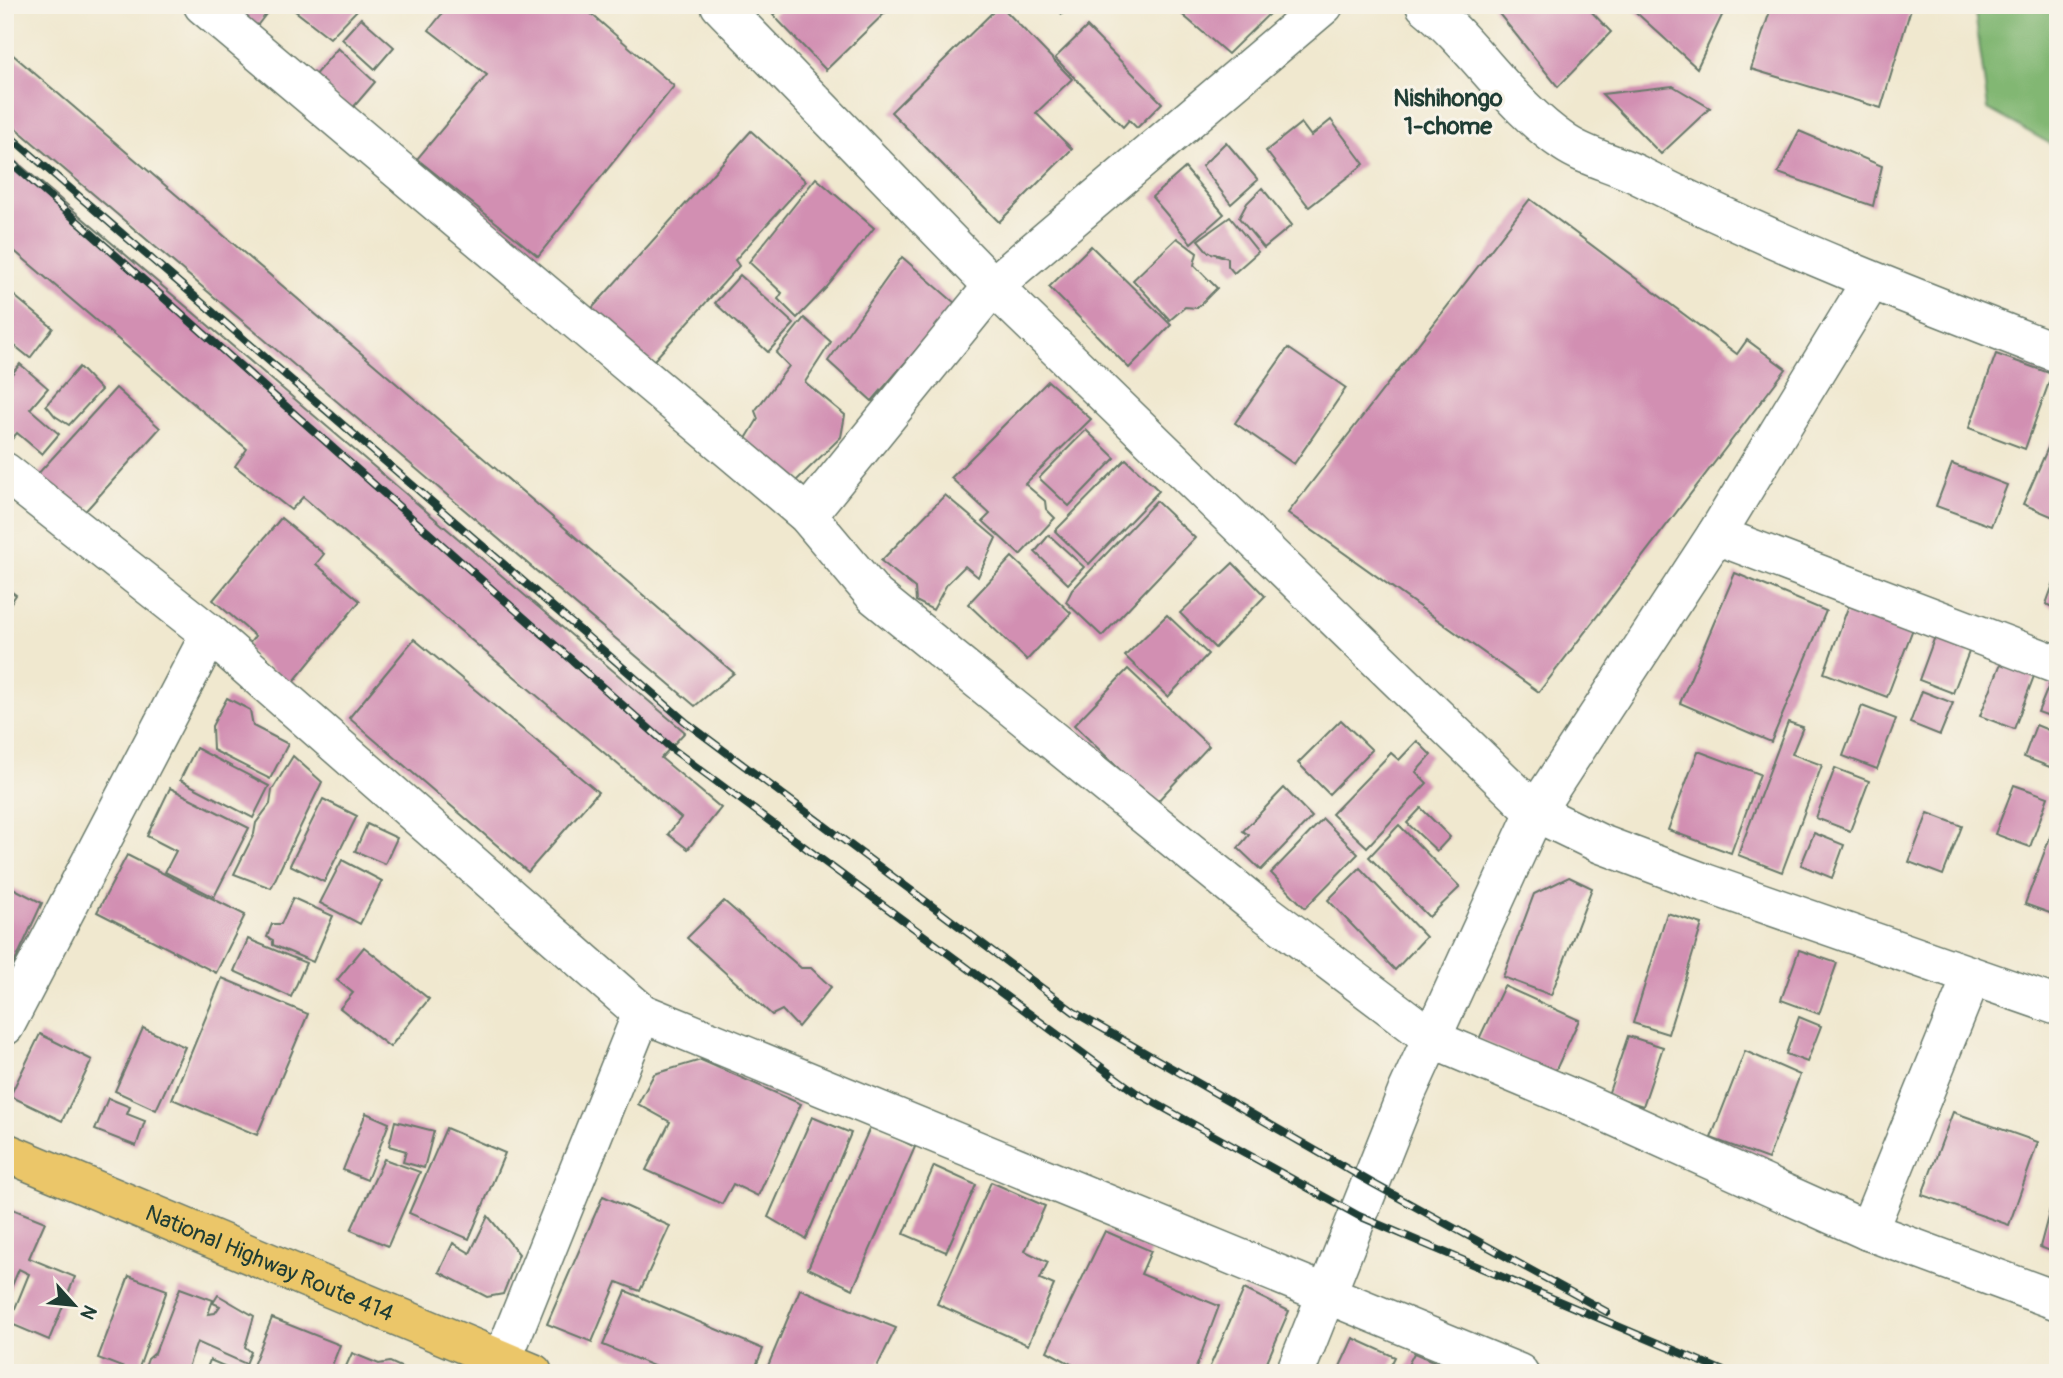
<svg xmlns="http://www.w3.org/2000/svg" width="2063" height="1378" viewBox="0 0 2063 1378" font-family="Pangolin,sans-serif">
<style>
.forest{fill:#82b773;stroke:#507a54;stroke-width:2}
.building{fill:#d28fb2}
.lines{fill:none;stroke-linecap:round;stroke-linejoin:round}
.minor-casing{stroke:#68796a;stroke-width:41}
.highway-casing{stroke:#68796a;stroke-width:41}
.minor{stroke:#fff;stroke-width:38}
.highway{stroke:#ebc669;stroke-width:38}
.rail-casing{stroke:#1f3d34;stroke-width:8}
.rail{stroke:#f7f3e8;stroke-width:5;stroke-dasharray:16;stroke-linecap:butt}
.labels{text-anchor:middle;stroke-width:6;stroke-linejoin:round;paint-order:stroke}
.street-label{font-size:23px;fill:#1f3d34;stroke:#f7f3e8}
.neighbourhood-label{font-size:24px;font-weight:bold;fill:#1f3d34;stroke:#f7f3e8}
</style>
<rect width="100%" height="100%" fill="#f7f3e8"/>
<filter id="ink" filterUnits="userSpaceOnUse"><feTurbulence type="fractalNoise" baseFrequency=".0143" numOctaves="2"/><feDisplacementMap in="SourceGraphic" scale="14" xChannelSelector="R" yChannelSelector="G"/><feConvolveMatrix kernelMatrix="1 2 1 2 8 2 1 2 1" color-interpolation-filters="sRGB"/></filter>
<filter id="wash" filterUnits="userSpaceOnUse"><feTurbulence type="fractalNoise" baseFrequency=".00686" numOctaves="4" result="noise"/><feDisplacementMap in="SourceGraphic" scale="28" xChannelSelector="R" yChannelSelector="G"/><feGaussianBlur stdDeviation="1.57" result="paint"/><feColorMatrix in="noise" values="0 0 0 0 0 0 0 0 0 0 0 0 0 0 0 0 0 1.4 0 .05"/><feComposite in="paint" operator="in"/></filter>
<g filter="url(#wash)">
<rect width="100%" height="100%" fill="#f0e8cf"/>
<path class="forest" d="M1974,5H2058V148L1988,109Z"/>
<g id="blocks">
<g class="building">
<path d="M212,5H273L253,31Z"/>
<path d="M298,5H362L330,38L294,10Z"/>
<path d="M449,5H581L674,86L538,256L417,159L487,75L429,30Z"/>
<path d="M783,5H893L826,70L773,15Z"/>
<path d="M1000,5L1072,79L1036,113L1072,149L999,222L891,112Z"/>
<path d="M1053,5H1071L1062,14Z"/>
<path d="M1181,5H1259L1271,12L1228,54L1177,10Z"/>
<path d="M1492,5H1585L1611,32L1558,87Z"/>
<path d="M1628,5H1727L1697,68Z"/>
<path d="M1772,5H1912L1881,108L1751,69Z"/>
<path d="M361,18L394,47L375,69L342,39Z"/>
<path d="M1087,27L1162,103L1137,128L1129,120L1123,127L1055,58Z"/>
<path d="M5,48L348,342L734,673L695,706L5,119Z"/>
<path d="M338,48L375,82L351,110L313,77Z"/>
<path d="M1673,86L1710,108L1661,154L1602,94Z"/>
<path d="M1331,120L1364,164L1309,207L1266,151L1301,123L1311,136Z"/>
<path d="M751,131L806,181L735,260L739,266L646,369L586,315Z"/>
<path d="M1799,131L1882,166L1873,206L1778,173Z"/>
<path d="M1226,142L1258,180L1231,204L1202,166Z"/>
<path d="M5,152L685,732L661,758L721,808L688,849L668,834L681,818L303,497L291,510L235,466L247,449L5,243Z"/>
<path d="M1185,168L1224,214L1191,243L1152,197Z"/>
<path d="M816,178L874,228L827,287L797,318L778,299L782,293L749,262Z"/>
<path d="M1262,188L1292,225L1264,248L1239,218L1247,203Z"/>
<path d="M1530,199L1737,354L1747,340L1786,369L1539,692L1288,513Z"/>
<path d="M1230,217L1258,252L1234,273L1228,266V258L1208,252L1198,240Z"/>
<path d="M1177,238L1197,253L1194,265L1217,288L1197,308L1185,307L1170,320L1133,280Z"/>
<path d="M1091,246L1171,325L1129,368L1049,287Z"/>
<path d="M902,257L956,304L872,401L828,361Z"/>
<path d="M740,275L794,324L768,352L715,303Z"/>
<path d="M11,293L53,328L30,358L5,338V295Z"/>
<path d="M804,318L831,342L805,382L845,415L841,437L793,484L744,442L758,419L755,411L789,366L776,353Z"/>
<path d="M1288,348L1346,388L1294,464L1235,423Z"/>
<path d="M1996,354L2052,374L2025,449L1969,428Z"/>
<path d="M20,364L48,388L30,409L59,434L42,454L17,433L5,447V382Z"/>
<path d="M79,367L101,390L69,425L55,416L46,405Z"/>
<path d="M1048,381L1091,419L1025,484L1045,501L1046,509L1055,518L1020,555L983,521L990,514L951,478Z"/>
<path d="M116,388L160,428L81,516L36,476Z"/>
<path d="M2058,425V519L2023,504Z"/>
<path d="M1086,430L1115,458L1069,506L1039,478Z"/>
<path d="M1126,459L1159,491L1089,564L1055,531Z"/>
<path d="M1952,464L2007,485L1991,526L1936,506Z"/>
<path d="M945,495L996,538L978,577L965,566L947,584L933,610L916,601L915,588L881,561Z"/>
<path d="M1156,501L1195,538L1102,636L1066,602L1072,590Z"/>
<path d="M281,518L324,554L316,564L360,601L290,686L246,648L255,636L213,600Z"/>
<path d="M1049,535L1084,567L1068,584L1035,552Z"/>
<path d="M1012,557L1071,613L1027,660L968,604Z"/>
<path d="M1233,563L1265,596L1215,648L1180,613Z"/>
<path d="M2058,571V610L2046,604Z"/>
<path d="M1735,573L1826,611L1771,742L1680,703Z"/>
<path d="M5,587L16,595L5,611Z"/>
<path d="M1853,594L1917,618L1887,697L1824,673Z"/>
<path d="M1167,615L1208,654L1168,697L1125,656Z"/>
<path d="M1937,631L1972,644L1953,693L1919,680Z"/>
<path d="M414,639L598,792L528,872L349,718Z"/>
<path d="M2001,663L2034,676L2014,729L1980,716Z"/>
<path d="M1128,669L1209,746L1155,804L1074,725Z"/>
<path d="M2051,680L2058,683V719L2038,712Z"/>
<path d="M1922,691L1953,703L1940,735L1910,723Z"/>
<path d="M227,698L250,710L253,726L288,744L270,779L213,750L212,726Z"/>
<path d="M1862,706L1896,719L1877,769L1843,756Z"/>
<path d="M1341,720L1372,750L1329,794L1298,763Z"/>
<path d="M1788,722L1803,727L1792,754L1822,765L1782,872L1738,855Z"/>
<path d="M2036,725L2058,734L2055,769L2024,757Z"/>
<path d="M1417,741L1431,755L1416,772L1427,783L1367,847L1332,814L1391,753L1399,760Z"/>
<path d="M196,748L269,786L253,818L180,780Z"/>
<path d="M1698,751L1760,774L1731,853L1668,830Z"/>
<path d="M293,756L322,782L271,888L234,874L254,834L256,823L270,804L272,790Z"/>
<path d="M1835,768L1869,781L1850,831L1816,818Z"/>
<path d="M2014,785L2048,797L2030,847L1995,834Z"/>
<path d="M170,788L249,828L214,897L165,872L176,851L147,836Z"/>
<path d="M1284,788L1312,817L1261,870L1238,848L1249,835L1243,831Z"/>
<path d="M323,799L357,816L324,882L290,865Z"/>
<path d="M1421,808L1450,837L1437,851L1407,823Z"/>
<path d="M1928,813L1962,826L1943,875L1909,862Z"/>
<path d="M2058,816V916L2025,904Z"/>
<path d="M1323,819L1358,854L1305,908L1271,873Z"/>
<path d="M367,824L397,838L385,864L355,851Z"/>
<path d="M1399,825L1460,887L1429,917L1369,857Z"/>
<path d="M1814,833L1844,845L1832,878L1801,865Z"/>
<path d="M127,855L245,915L216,973L97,912Z"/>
<path d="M342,860L382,881L360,924L320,903Z"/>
<path d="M1360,868L1426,937L1395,970L1328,900Z"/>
<path d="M1569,877L1592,888L1551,995L1503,977L1534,894Z"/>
<path d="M5,884L42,903L14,964L5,960Z"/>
<path d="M293,898L333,916L313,962L273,945V940L267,937L272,924H281Z"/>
<path d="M724,901L801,968H811L831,987L798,1027L782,1010L772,1015L687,938Z"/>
<path d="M1667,913L1702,924L1668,1034L1633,1023Z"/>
<path d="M248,939L306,963L291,997L234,971Z"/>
<path d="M364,947L429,999L390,1047L340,1008L353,993L337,980Z"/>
<path d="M1799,950L1837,963L1819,1014L1781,1000Z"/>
<path d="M222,978L308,1014L257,1135L172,1099Z"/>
<path d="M1504,986L1579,1020L1554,1074L1479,1039Z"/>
<path d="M1799,1017L1821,1026L1807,1062L1786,1054Z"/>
<path d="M143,1028L185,1047L156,1110L115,1091Z"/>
<path d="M40,1034L92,1060L62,1121L10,1096Z"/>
<path d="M1628,1036L1663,1047L1643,1106L1608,1095Z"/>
<path d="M1745,1051L1800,1075L1768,1159L1711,1138Z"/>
<path d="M701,1060L801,1104L758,1196L733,1184L722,1204L646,1170L670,1122L638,1104L654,1074Z"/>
<path d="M108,1098L130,1107L127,1114L145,1121L136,1146L95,1130Z"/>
<path d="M1953,1112L2038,1142L2009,1225L1922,1195Z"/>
<path d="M366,1113L389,1123L367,1180L343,1170Z"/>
<path d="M812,1117L851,1133L806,1239L768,1217Z"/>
<path d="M395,1121L434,1131L424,1168L403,1162L406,1151L389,1146Z"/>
<path d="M871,1125L915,1147L853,1289L808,1268Z"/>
<path d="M446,1128L505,1153L469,1239L409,1213Z"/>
<path d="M384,1159L420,1172L388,1246L351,1230Z"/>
<path d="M934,1166L976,1185L946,1252L904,1234Z"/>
<path d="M2058,1179V1254L2040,1247Z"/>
<path d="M991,1182L1045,1206L1025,1251L1048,1262L1040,1279L1054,1285L1028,1345L937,1304Z"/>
<path d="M603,1196L670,1226L640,1291L617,1282L592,1342L547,1324Z"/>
<path d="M5,1206L45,1222L29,1258L75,1277L49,1340L9,1323L29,1274L19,1269L5,1302Z"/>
<path d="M488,1216L519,1254L503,1294L487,1297L439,1272L453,1243L470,1253Z"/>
<path d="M1105,1231L1151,1251L1141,1274L1219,1306L1194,1373H1070L1073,1365L1047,1351Z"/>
<path d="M129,1276L167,1290L137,1373L98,1358Z"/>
<path d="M180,1288L213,1300L208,1314L215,1313L220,1306L213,1303L218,1295L254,1316L245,1347L251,1352L246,1364L197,1342L186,1373H143L148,1359L155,1353Z"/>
<path d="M800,1289L896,1328L874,1373H765Z"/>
<path d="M1244,1289L1289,1311L1262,1373H1207Z"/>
<path d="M626,1291L763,1349L753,1373H670L603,1345Z"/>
<path d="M272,1318L340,1345L329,1373H250Z"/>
<path d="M1353,1338L1395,1357L1387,1373H1337Z"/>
<path d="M352,1353L379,1364L390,1362L414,1373H343Z"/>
<path d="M1414,1353L1461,1373H1404Z"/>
<path d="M210,1360L240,1373H205Z"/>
</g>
</g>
</g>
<g filter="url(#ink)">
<use href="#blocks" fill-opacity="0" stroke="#68796a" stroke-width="2"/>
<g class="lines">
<g class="minor-casing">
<g id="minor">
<path d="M203,5L807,515L875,596L1259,908L1434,1040L1589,1105L1868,1231L2058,1301"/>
<path d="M720,5L993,286L1535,812L1601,844L1705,883L2058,1006"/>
<path d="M1425,5C1475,46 1510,106 1565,143C1587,158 1618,164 1642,177C1777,245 1917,299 2058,353"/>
<path d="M5,472L210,634L642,1013L1519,1373"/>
<path d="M807,515L993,286L1324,5"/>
<path d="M1716,535L2058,665"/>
<path d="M5,1026L210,634"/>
<path d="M1868,1231L1971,978"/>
<path d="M497,1373L642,1013"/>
<path d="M1295,1373L1407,1092L1535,812L1716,535L1871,281"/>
</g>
</g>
<g class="highway-casing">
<g id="highway">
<path id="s1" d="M5,1152L533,1373"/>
</g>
</g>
<use href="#minor" class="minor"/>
<use href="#highway" class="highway"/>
<g class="rail-casing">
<g id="rail">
<path d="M5,132L687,723L1074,1012L1372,1183L1607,1312"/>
<path d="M5,157L671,748L1135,1092L1359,1216L1728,1373"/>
</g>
</g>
<use href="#rail" class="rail"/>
</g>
</g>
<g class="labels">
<g class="street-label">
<text dy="8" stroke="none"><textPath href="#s1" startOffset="287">National Highway Route 414</textPath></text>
</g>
<g class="neighbourhood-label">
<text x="1448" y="106">Nishihongo<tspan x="1448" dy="28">1-chome</tspan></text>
</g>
</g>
<rect width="2063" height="1378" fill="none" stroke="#f7f3e8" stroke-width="28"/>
<g transform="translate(74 1305) rotate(117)" stroke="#f7f3e8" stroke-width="5" paint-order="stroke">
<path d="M0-5L12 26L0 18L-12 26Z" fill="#1f3d34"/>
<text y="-10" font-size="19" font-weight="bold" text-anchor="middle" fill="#1f3d34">N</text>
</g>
</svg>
